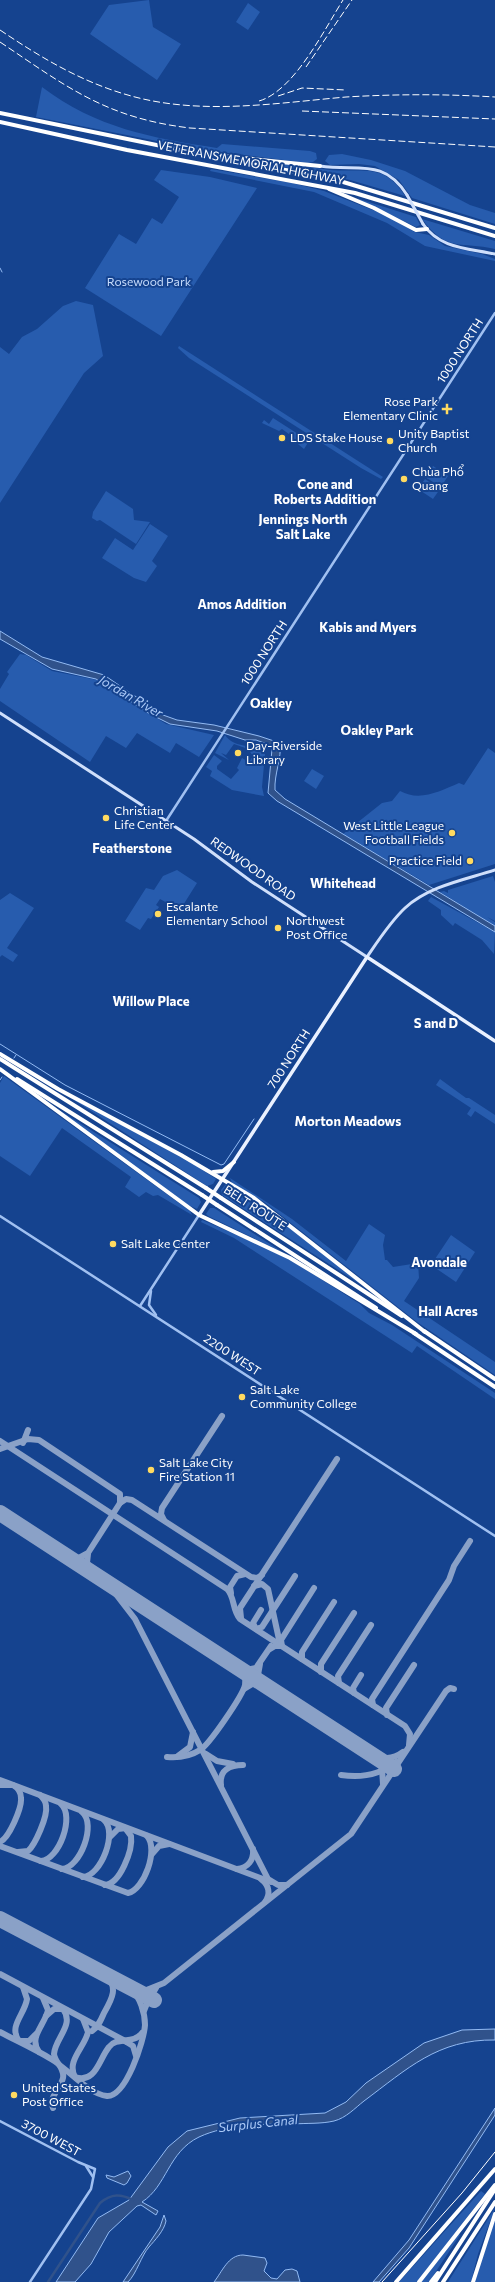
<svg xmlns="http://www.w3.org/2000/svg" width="495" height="2282" viewBox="0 0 495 2282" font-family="Commissioner,sans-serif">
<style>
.green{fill:#275cae}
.water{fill:#30528b;stroke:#92baf3}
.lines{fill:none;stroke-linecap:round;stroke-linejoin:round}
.stream{stroke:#92baf3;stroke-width:1}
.canal{stroke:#30528b;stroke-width:2.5}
.taxiway{stroke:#8aa1c7;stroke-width:6}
.runway{stroke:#8aa1c7;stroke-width:16}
.tertiary{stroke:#a0c0f1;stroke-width:2.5}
.secondary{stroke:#cfdffb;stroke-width:3}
.primary{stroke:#eaf1ff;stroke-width:3.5}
.motorway{stroke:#fff;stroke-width:4}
.tram{stroke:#fff;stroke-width:1}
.rail{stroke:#fff;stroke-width:1;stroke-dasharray:7 3;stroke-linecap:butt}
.secondary-bridge{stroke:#cfdffb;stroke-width:3}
.motorway-bridge{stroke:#fff;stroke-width:4}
.poi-dot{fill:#ffda60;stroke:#15438f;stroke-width:1.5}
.labels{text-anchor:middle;stroke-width:4;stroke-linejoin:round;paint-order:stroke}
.street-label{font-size:12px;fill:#fff;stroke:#15438f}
.park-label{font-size:12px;fill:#c7dcfc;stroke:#15438f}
.poi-label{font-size:12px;fill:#fff;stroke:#15438f;text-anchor:start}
.neighbourhood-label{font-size:13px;font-weight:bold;fill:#fff;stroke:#15438f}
.water-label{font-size:13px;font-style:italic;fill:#accaf8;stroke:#15438f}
</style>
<rect width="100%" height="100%" fill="#15438f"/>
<g class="green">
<path d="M149,0L153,27L181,44L157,80L90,34L109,5Z"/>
<path d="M248,3L260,12L248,30L236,22Z"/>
<path d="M42,87C96,128 152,138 217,148L222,144L310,151L316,153L317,159L313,162L308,163L197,149L36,117Z"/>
<path d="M342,154L371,160L405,171L470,205L495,213V224L412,198L399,180L375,166L359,164L330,165L325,161L329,155Z"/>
<path d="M259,162C283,163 306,167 330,170C363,173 384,162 405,196L350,180Z"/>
<path d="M211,169L292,183L324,191L383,214L415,232L429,235L445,246L482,254L495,259V261L425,246L387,223L314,192L210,171Z"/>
<path d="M161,170L210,177L257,188L161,336L85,288L119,234L136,244L152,218L162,224L179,197L154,180Z"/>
<path d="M356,198L416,217L420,225L416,227Z"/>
<path d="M422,219L495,241V249C461,241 447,253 422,219Z"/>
<path d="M76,301L93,305L103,356L84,373L0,503V347L9,354L22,337L37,329L63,306Z"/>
<path d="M179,346L383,477L381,479L361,468L189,358L178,348Z"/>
<path d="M273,418L309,441L304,449L293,440V437L282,429L279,431L262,423L264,420L269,424Z"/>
<path d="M433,466L448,476L441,487L425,477Z"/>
<path d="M425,479L440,489L433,499L418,489Z"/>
<path d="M106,491L133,509L134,520L150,522L136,544L100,520L97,521L92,518L93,512Z"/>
<path d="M150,524L168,536L152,561L157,566L146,582L134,578L102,558L115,538L133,550Z"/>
<path d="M20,654L26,655L52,671L97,680L166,724L214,735L199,757L176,743L170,753L137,733L126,748L106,736L90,762L0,701V689L9,674L7,672Z"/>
<path d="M225,735C235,750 257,743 265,754L262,787L264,796L232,790L210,776L212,771L206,767L214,755L222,761L217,766V769L231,779L239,770L237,768L242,758L249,762L253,756L248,749L234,744L226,755L221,753L229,760L215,753Z"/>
<path d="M488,748L495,753V864L429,885L343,834L382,803L392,801L400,791C420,802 440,791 459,783L464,785Z"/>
<path d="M312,769L324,776L316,789L304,781Z"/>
<path d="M177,870L197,883L180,910L160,899L156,905L159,907L151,919L148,918L140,930L125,921L146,888L154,890L163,876Z"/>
<path d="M493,876L495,882V921L487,917L495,922V926L440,892L444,891L448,893V890Z"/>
<path d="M10,893L34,908L7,948L18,955L13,962L2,955L0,957V900Z"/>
<path d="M431,897L495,932L494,954L482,940L455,923L453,926L441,915V910L428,901Z"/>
<path d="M4,1076L190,1211L192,1215L158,1195L153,1196L146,1192L139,1197L125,1187L131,1177L62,1128L30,1176L0,1156V1083Z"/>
<path d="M440,1079L466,1098H469L495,1115V1124L475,1111L471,1117L467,1114L471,1108L436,1085Z"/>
<path d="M63,1093L195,1165L216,1179L213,1184L207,1186Z"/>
<path d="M51,1105L199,1198L201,1202L197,1209L188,1205Z"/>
<path d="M230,1178L292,1219L346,1261L369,1224L385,1235L383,1245L385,1260H387L393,1267L418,1263L419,1278L404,1301L495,1362V1375L417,1322L264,1202L232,1183Z"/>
<path d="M226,1184L265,1209L361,1283L360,1284L222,1195L221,1190Z"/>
<path d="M210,1208H214L284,1253L208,1216L206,1214Z"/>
<path d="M202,1220L276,1252L305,1269L360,1304L369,1313L392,1325L495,1393V1399L417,1346L412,1353L234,1238L201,1222Z"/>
<path d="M451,1235L475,1252L456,1282L431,1265Z"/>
<path d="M481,2191L485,2194L417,2282H399Z"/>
<path d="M495,2208L478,2254L471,2282H448Z"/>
<path d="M495,2218V2282H475Z"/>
<path d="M459,2234L460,2235L429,2282H421Z"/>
</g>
<g class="water">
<path d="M0,631L42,657L104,675L163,715L177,720L214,725L259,736L280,743C282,758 274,774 275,790L285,799L495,926V932L277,801L268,793L272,749L267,744L256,740H245L217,731L170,724L150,714L96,679L52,669L0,639Z"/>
<path d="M495,2029V2040C438,2039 407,2069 364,2101C355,2108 346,2118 334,2121C321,2124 307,2123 294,2124C263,2124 227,2124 199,2137C168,2152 167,2186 142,2202L158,2211L156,2215L141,2205L137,2206L109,2232L91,2264L75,2282H56L98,2218L129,2200L168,2147L187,2131L240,2118L325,2113L346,2102L366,2083L424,2043L462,2030Z"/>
<path d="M495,2108V2115L409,2248L379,2282H373L409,2240Z"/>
<path d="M128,2171L131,2176L127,2183L124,2185L107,2178L106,2175L114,2177Z"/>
<path d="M164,2215L166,2221C164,2231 155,2240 149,2247C141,2256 137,2273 128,2282H123L160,2227Z"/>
<path d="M243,2255L265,2258L267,2263L264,2271L271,2278L277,2279L285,2270L292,2269L297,2271L300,2282H214C222,2272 228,2255 243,2255Z"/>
</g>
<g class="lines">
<g class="stream">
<path d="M0,268L2,272"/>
<path d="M0,1044L65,1085L221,1165L224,1164L254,1119"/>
<path d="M14,1058L16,1055"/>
<path d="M0,1080L2,1077"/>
</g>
<path class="canal" d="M48,2282L100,2203C112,2193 121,2194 133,2200"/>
<g class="taxiway">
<path d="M0,1441L227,1589C235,1597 232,1610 240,1619L405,1726L410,1734L409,1745"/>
<path d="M23,1443L28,1430"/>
<path d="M0,1449L28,1439L39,1440L120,1494V1503L88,1553L77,1559L65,1555"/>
<path d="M120,1503L126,1499L132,1500L251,1577L257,1578L262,1575"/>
<path d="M164,1520L161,1514L162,1508L222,1416"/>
<path d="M88,1554L87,1563L92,1572"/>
<path d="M88,1570L115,1593L135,1619L268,1879L278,1885H287"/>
<path d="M254,1586L262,1584L268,1589L280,1644"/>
<path d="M231,1593L230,1587L237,1576L245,1574"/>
<path d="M261,1610L253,1623L256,1629L262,1627L295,1576"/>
<path d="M241,1618L240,1608L337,1459"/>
<path d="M270,1649L275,1646H282L281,1640L314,1588"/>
<path d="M302,1659V1652L334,1602"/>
<path d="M260,1664L258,1675L264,1684"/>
<path d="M238,1668L246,1670L256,1668L271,1646"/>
<path d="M321,1672V1664L354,1613"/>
<path d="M339,1683L338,1676L371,1625"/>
<path d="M244,1689L254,1683L265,1685"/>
<path d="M354,1693L353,1688L361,1675"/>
<path d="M373,1705L372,1699L449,1580L454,1566L470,1541"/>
<path d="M387,1715L386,1708L414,1665"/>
<path d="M366,1751C379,1758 390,1762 403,1752"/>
<path d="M206,1754L217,1761L233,1764"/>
<path d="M178,1756L190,1747L193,1732"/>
<path d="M373,1756L382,1768L383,1784"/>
<path d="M167,1757C179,1758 189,1757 200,1750C209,1745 243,1695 245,1685C247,1677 242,1671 236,1667"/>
<path d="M341,1775C361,1778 380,1775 396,1762"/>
<path d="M0,1780L271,1882"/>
<path d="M0,1785H13C18,1788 21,1792 21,1798C22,1808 9,1838 0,1842"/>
<path d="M221,1785C219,1770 230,1765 243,1765"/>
<path d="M110,1837L118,1829L126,1828"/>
<path d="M0,1846L128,1893C144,1890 159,1849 147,1836"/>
<path d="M18,1852L28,1851C35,1845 48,1816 46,1806C46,1801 43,1798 40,1795"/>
<path d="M152,1854L159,1846L169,1844"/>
<path d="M41,1861C59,1860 75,1816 61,1804"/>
<path d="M62,1869C80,1868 97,1824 82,1812"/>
<path d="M237,1869C248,1868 254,1860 253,1849"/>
<path d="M83,1877C101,1876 118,1832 104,1820"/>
<path d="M261,1879C269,1885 271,1894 265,1902"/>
<path d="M105,1885C120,1884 133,1850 131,1836L125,1828"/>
<path d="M0,1974L127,2042"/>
<path d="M125,1985L144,1991L164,1983L351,1834L446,1691L450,1688L454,1689"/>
<path d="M144,2011L148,2001L156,1988"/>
<path d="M46,2016L54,2009H64"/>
<path d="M92,2031C98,2027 101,2020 104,2013C112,1999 119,1987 105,1974"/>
<path d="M0,2032C17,2041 35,2049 51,2059C67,2068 88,2094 107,2096C126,2097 144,2041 145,2025C145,2013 140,1997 131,1989"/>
<path d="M19,2041C8,2026 25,2014 27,1999L23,1987"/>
<path d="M19,2041H29L36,2034"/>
<path d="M125,2041L133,2046L136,2056"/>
<path d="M39,2052C28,2037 45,2025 48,2010L43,1998"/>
<path d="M75,2077C96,2084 99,2059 109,2047C117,2036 133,2045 142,2033"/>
<path d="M75,2077C66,2061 85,2047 88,2032L83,2019"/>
<path d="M53,2108C48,2097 61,2088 63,2078C65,2068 55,2063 54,2054C55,2038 75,2025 63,2009"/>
</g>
<g class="runway">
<path d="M0,1513L394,1769"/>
<path d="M0,1919L154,2000"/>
</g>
<g class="tertiary">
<path d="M166,821L495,313"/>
<path d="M0,1216L495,1536"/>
<path d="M151,1291L149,1305L156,1315"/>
<path d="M140,1306L199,1215"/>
<path d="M0,2121L78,2162L95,2169L91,2189L30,2282"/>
<path d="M86,2166L93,2177"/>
</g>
<g class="secondary">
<path d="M320,166C357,172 383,157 407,195"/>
<path d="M423,224C440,249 468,248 495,254"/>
<path d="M0,713L194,839L252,882L367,957C378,941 390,922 405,908C429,886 464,880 495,870"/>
</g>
<path class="primary" d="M199,1215L367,957L495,1041"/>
<g class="motorway">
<path d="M0,113L225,159L330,178L495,228"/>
<path d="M0,122L127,150L355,193L495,236"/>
<path d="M214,155L320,166"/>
<path d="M329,189L374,208L416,230L427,229"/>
<path d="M0,1054L58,1089L181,1155L254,1198L425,1332"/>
<path d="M0,1059L206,1188"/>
<path d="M0,1069L199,1215L290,1258L416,1334"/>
<path d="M17,1079L202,1195"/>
<path d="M213,1172L223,1171L234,1162"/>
<path d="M221,1198L402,1316"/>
<path d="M217,1205L376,1308"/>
<path d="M424,1331L495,1379"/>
<path d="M414,1333L495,1387"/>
<path d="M396,2282L495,2169"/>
<path d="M419,2282L495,2185"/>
<path d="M431,2282L438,2273"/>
<path d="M435,2282L495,2189"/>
<path d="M443,2282L495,2202"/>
<path d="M473,2282L495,2214"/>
</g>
<path class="tram" d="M382,2282L462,2193L495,2152"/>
<g class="rail">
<path d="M0,30C43,59 85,84 135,97C204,115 277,103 346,97C396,94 446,94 495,97"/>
<path d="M0,42C67,87 106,118 190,128L495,147"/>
<path d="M306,67L352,0"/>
<path d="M278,96L302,88L346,90"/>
<path d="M259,101C294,91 324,30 343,0"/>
<path d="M302,111L495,119"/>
</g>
<path class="secondary-bridge" d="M407,195L423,224"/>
<g class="motorway-bridge">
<path d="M206,1188L221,1198"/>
<path d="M202,1195L217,1205"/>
</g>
</g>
<g class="poi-dot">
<path d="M445 403h4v4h4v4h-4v4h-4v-4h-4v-4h4z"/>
<circle cx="282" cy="438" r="4"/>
<circle cx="390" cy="441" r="4"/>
<circle cx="404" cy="479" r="4"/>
<circle cx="238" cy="753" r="4"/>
<circle cx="106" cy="818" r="4"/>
<circle cx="452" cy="833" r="4"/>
<circle cx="470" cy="861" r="4"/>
<circle cx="158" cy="914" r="4"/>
<circle cx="278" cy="928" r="4"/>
<circle cx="113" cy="1244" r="4"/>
<circle cx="242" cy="1397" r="4"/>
<circle cx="151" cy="1470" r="4"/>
<circle cx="14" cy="2095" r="4"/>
</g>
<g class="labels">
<g class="street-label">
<text transform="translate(251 163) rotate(11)" y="4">VETERANS MEMORIAL HIGHWAY</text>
<text transform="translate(460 351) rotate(-57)" y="4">1000 NORTH</text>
<text transform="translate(264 653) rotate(-57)" y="4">1000 NORTH</text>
<text transform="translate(253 869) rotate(35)" y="4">REDWOOD ROAD</text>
<text transform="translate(289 1059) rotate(-57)" y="4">700 NORTH</text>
<text transform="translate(255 1208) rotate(33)" y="4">BELT ROUTE</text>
<text transform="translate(232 1355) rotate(33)" y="4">2200 WEST</text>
<text transform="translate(51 2138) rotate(28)" y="4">3700 WEST</text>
</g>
<g class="park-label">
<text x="149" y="286">Rosewood Park</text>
</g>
<g class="poi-label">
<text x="438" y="406" text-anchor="end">Rose Park<tspan x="438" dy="14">Elementary Clinic</tspan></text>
<text x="398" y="438">Unity Baptist<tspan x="398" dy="14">Church</tspan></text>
<text x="290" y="442">LDS Stake House</text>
<text x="412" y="476">Chùa Phổ<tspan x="412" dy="14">Quang</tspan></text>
<text x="246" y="750">Day-Riverside<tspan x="246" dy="14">Library</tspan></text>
<text x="114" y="815">Christian<tspan x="114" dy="14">Life Center</tspan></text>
<text x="444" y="830" text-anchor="end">West Little League<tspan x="444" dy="14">Football Fields</tspan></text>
<text x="462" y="865" text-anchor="end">Practice Field</text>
<text x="166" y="911">Escalante<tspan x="166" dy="14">Elementary School</tspan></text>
<text x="286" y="925">Northwest<tspan x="286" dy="14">Post Office</tspan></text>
<text x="121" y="1248">Salt Lake Center</text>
<text x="250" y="1394">Salt Lake<tspan x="250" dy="14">Community College</tspan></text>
<text x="159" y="1467">Salt Lake City<tspan x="159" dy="14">Fire Station 11</tspan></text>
<text x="22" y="2092">United States<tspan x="22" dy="14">Post Office</tspan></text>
</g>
<g class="neighbourhood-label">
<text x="325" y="489">Cone and<tspan x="325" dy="15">Roberts Addition</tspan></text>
<text x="303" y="524">Jennings North<tspan x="303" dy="15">Salt Lake</tspan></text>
<text x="242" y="609">Amos Addition</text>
<text x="368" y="632">Kabis and Myers</text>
<text x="271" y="708">Oakley</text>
<text x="377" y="735">Oakley Park</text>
<text x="132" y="853">Featherstone</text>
<text x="343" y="888">Whitehead</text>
<text x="151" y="1006">Willow Place</text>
<text x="436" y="1028">S and D</text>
<text x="348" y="1126">Morton Meadows</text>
<text x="439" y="1267">Avondale</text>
<text x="448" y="1316">Hall Acres</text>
</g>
<g class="water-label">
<text transform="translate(131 696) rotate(30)" y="5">Jordan River</text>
<text transform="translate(258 2123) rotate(-6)" y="5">Surplus Canal</text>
</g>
</g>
</svg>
